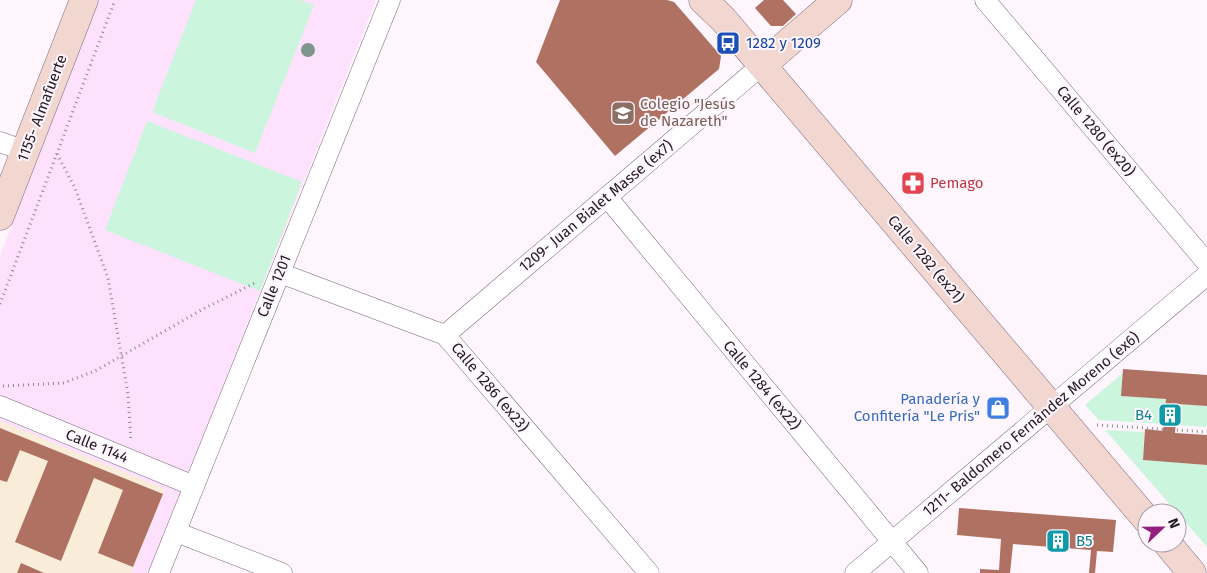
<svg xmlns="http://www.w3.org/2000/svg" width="1207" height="573" viewBox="0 0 1207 573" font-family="'Fira Sans',sans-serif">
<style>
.built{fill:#fee1fd}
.education{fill:#f9ecd8}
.green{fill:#cbf5dc}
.building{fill:#ae7162}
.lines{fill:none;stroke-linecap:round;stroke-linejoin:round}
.street-casing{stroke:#7c687b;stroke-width:21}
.secondary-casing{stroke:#7c687b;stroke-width:29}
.path{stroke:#918890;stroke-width:3;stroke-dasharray:1 4;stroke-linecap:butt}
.street{stroke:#fff;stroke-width:20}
.secondary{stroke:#f2d6d0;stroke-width:28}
.tree{fill:#7e958c}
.labels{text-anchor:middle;stroke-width:4;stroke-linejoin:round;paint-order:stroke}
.transit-label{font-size:15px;fill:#164399;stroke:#fef5fd;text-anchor:start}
.education-label{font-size:15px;fill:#785e54;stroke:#fef5fd;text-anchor:start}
.street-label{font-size:15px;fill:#221a22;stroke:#fef5fd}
.health-label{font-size:15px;fill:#be3a42;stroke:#fef5fd;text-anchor:start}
.shop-label{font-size:15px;fill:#366cbe;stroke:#fef5fd;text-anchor:end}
.culture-label{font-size:15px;fill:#0d838f;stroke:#fef5fd;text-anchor:end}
</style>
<rect width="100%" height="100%" fill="#fef5fd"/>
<path class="built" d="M99,0H376L148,573H0V256Z"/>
<path class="education" d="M0,421L165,489L131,573H0Z"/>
<g class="green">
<path d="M196,0H300L314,5L255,153L152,112Z"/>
<path d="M147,121L302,182L260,291L105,230Z"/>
<path d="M1123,373L1122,396L1166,399L1164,424L1099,420L1085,405Z"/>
<path d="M1177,404L1207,406V427L1175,425Z"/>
<path d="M1105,430L1144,432L1143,460L1207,465V547Z"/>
</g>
<g class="building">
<path d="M560,0H667L674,2L721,56L719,69L615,156L536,62Z"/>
<path d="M764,0H783L796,14L783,26H771L755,8Z"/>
<path d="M1123,369L1207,375V406L1177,404L1175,433L1207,435V465L1143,460L1145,429L1163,431L1166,399L1121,396Z"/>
<path d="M0,428L163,494L133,567L98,553L123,490L94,478L61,561L15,542L48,461L20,450L7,482L0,480Z"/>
<path d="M959,508L1116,520L1113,552L1097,551L1095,573H1089L1091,550L1013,544L1010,573H980V569L999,570L1001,539L957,535Z"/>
<path d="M21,563L44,573H17Z"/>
</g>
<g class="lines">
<g class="street-casing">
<g id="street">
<path d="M985,0L1207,263"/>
<path d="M0,142L25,151"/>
<path d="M607,197L918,573"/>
<path d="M280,273L445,335L649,573"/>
<path d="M445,335L762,65"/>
<path d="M0,406L194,486"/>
<path d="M176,532L282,573"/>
<path d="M159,573L390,0"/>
<path d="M855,573L1207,275"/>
</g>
</g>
<g class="secondary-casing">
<g id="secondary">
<path d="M703,0L723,19L1147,520"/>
<path d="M762,65L838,0"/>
<path d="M0,216L84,0"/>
<path d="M1167,543L1192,573"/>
</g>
</g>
<g class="path">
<path d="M57,154L75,188L108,278L128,394L131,441"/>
<path d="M0,304L115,0"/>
<path d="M3,386L64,383L97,370L203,309L257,282"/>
<path d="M1097,425L1207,432"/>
</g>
<use href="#street" class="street"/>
<use href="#secondary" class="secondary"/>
</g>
<circle class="tree" cx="308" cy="50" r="7"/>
<defs>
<g id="bus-square" transform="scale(1.25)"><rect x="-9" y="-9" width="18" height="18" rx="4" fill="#1a4fb4" stroke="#fef5fd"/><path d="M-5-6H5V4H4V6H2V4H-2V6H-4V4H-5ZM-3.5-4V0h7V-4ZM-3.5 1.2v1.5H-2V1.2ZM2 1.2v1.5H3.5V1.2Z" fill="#fff"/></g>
<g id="school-square" transform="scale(1.25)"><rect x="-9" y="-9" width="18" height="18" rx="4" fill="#8d6e63" stroke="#fef5fd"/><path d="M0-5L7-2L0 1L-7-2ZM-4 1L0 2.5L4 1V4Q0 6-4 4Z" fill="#fff"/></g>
<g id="pharmacy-square" transform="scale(1.25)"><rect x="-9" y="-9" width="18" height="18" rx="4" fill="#e0444e" stroke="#fef5fd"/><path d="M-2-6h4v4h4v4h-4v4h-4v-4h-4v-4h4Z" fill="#fff"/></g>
<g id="shop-square" transform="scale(1.25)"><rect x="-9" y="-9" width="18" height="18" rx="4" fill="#3f7fe0" stroke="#fef5fd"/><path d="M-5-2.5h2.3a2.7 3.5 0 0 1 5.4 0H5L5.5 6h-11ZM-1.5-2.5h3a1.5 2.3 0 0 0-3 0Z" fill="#fff"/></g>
<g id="building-square" transform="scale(1.25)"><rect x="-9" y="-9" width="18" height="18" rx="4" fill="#0f9aa8" stroke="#fef5fd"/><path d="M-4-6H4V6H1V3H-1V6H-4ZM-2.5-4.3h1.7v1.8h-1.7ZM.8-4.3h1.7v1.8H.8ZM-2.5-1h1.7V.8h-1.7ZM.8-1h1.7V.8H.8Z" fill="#fff"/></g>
</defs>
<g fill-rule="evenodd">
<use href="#bus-square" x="728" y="43"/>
<use href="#school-square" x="623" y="113"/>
<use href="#pharmacy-square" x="913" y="183"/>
<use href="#shop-square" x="998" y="408"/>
<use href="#building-square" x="1170" y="415"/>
<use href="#building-square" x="1058" y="541"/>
</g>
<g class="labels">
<g class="transit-label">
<text x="746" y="48">1282 y 1209</text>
</g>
<g class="education-label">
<text x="640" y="109">Colegio "Jesús<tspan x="640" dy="17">de Nazareth"</tspan></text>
</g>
<g class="street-label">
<text transform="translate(42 108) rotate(-69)" y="5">1155- Almafuerte</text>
<text transform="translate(1096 131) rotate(50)" y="5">Calle 1280 (ex20)</text>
<text transform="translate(596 206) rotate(-40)" y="5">1209- Juan Bialet Masse (ex7)</text>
<text transform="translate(926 259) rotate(50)" y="5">Calle 1282 (ex21)</text>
<text transform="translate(274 286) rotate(-68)" y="5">Calle 1201</text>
<text transform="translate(762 385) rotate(50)" y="5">Calle 1284 (ex22)</text>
<text transform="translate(490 387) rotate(50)" y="5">Calle 1286 (ex23)</text>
<text transform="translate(1031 424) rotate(-40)" y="5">1211- Baldomero Fernández Moreno (ex6)</text>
<text transform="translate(97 446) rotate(22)" y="5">Calle 1144</text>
</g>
<g class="health-label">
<text x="930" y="188">Pemago</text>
</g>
<g class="shop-label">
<text x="980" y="404">Panadería y<tspan x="980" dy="17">Confitería "Le Pris"</tspan></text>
</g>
<g class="culture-label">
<text x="1152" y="420">B4</text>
<text x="1076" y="546" text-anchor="start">B5</text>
</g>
</g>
<g transform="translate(1162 528) rotate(68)"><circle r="24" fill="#fef5fd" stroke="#a69da5"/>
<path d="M0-4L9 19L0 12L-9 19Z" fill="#931e7c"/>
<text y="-8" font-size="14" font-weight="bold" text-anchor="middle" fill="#221a22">N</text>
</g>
</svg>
